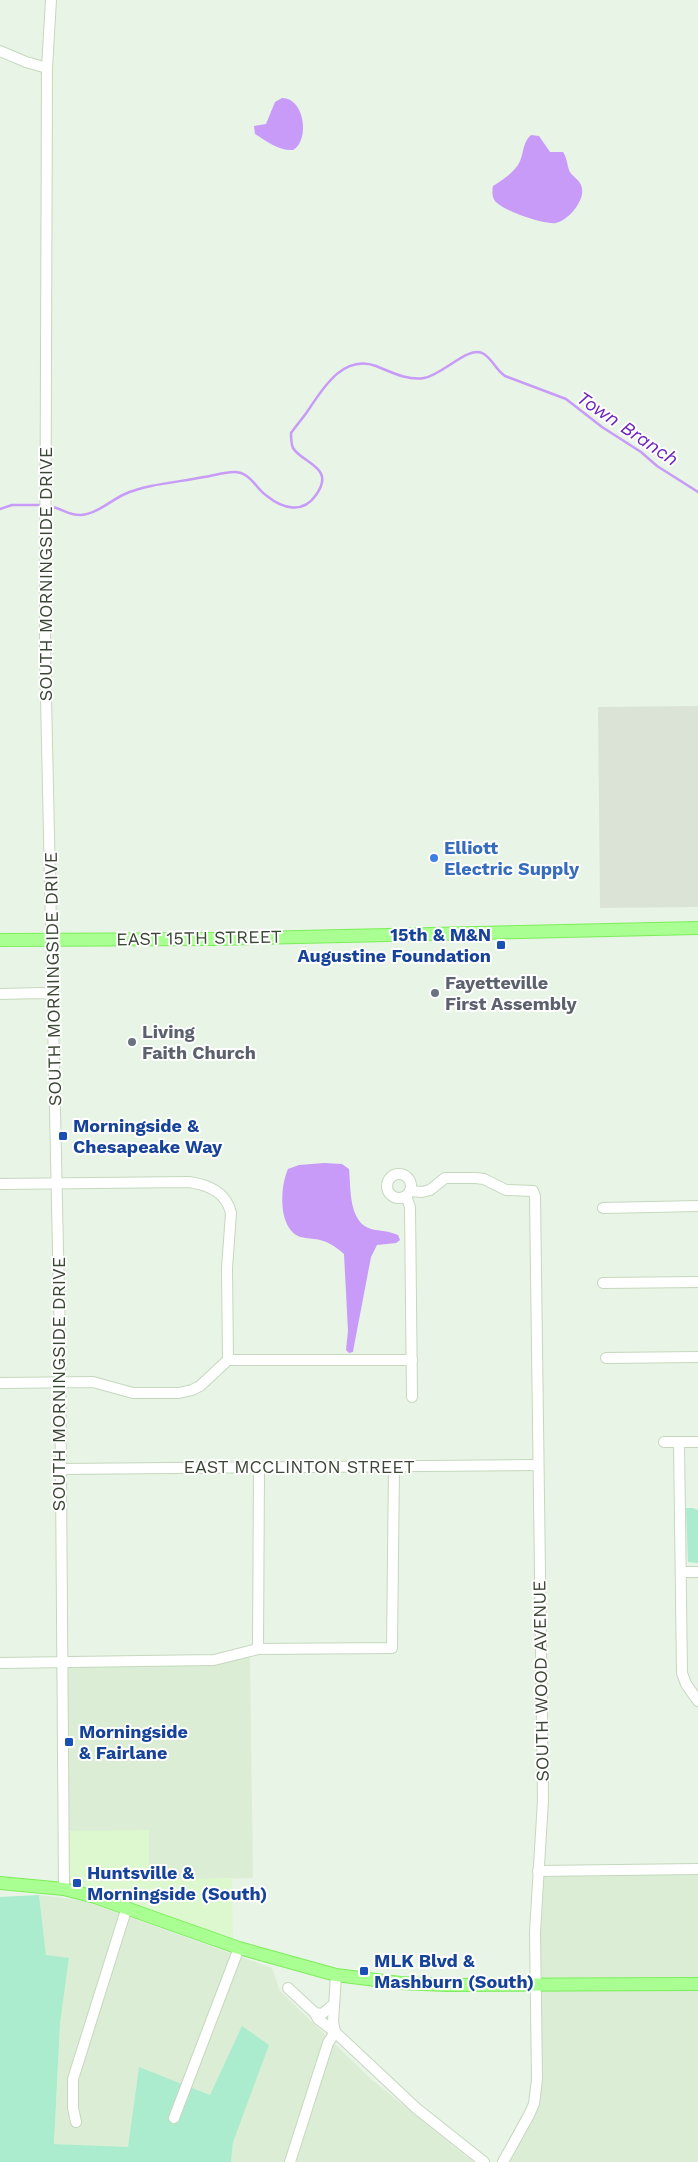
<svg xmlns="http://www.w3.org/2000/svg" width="698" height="2162" viewBox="0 0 698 2162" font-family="'Work Sans',sans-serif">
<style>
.residential{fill:#dcedd6}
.commercial{fill:#ddf8ce}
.industrial{fill:#dbe3d7}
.green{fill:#aaeccd}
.water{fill:#c79bf7}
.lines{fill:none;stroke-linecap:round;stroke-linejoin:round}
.stream{stroke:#c79bf7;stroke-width:2.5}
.minor-casing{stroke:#c5d8be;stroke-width:12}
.major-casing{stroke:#7bee59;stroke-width:14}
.minor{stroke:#fff;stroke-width:10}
.major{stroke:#aaff93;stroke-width:12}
.shop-dot{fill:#3f7fe0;stroke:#fff;stroke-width:2}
.transit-dot{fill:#1a4fb4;stroke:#fff;stroke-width:2}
.worship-dot{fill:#6b7280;stroke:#fff;stroke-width:2}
.labels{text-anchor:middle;stroke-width:4;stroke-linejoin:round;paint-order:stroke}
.street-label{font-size:18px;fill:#3a4734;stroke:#fff}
.shop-label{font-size:18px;font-weight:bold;fill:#366cbe;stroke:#fff;text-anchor:start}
.transit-label{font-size:18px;font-weight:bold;fill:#164399;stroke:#fff;text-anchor:start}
.worship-label{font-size:18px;font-weight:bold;fill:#5b616d;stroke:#fff;text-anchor:start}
.water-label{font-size:19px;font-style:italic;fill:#6f24bd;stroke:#fff}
</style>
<rect width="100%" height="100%" fill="#e8f4e5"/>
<g class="residential">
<path d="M250,1651L253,1878L149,1880L63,1831V1663L214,1660Z"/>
<path d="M698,1869V2162H503L534,2104L538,1871Z"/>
<path d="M39,1895L85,1901L272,1968L280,1991L371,2079L473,2162H231L233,2142L210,2095L139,2068L128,2148L54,2144L60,2024L69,1959L46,1955Z"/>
</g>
<path class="commercial" d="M149,1830V1880L232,1878L233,1938L226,1943L64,1889L63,1831Z"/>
<path class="industrial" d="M698,706V907L600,908L598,707Z"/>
<g class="green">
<path d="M686,1508H693L698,1510V1563L688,1562Z"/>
<path d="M39,1895L46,1955L69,1958L60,2024L54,2144L128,2147L139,2067L210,2095L242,2026L269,2045L233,2142L231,2162H0V1897Z"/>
</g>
<g class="water">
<path d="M282,98C305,98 310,141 293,150C279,151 266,141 255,134L254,126L266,124L275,102Z"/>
<path d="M531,135L539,136L550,152H563C567,158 567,164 569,170C571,176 579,179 581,185C587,199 569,220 556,223C544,225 503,211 495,201C492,197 492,191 493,186C502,180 511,175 518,165C524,156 522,142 531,135Z"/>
<path d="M324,1163L342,1164L349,1169C351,1187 348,1222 371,1229C380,1231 389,1231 398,1235L400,1240L396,1243L377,1245L371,1257L354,1346L353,1352L349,1353L346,1350L348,1331L344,1254C335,1246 326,1240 314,1239C309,1238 302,1238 298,1236C278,1226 280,1187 288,1169L299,1165Z"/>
</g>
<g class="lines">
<g class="stream">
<path d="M48,506C60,507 69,516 81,515C97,514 111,500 125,494C147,484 180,482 204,477C213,476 224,472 234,472C251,472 255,488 267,496C283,509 303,514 316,495C336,467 303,464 293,448C291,443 291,438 291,433C296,426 302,419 307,412C323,388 343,354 376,366C391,372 408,381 424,378C443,375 469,344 484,354C493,360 496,370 505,376L566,399L602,427L641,452L657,466L698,492"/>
<path d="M0,509L12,505H43"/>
</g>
<g class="minor-casing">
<g id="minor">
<path d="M51,0L47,68L45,651L60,1341L64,1889"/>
<path d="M0,51L26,62L47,68"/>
<path d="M0,994L42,993L54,995"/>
<circle cx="399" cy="1186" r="12"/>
<path d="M0,1184L189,1182C209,1185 226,1192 231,1213L227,1268L228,1360"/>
<path d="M410,1191L422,1192L430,1190L445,1178H476L484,1179L506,1190L533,1191L535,1196L543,1800L535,1932L537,2079L534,2104L529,2115L503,2162"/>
<path d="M406,1196L410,1207L412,1397"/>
<path d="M603,1208L698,1206"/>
<path d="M603,1283L698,1282"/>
<path d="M606,1358L698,1357"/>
<path d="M0,1383L93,1382L133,1393H179L192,1390L200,1386L228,1360H412"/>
<path d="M664,1442H698"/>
<path d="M679,1442L682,1673L686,1684L698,1701"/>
<path d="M60,1469L538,1465"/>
<path d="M681,1572H698"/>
<path d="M258,1649L259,1467"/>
<path d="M0,1663L214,1660L258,1649L392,1648L394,1466"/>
<path d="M538,1871L698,1869"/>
<path d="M336,1975L333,2022L335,2032L416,2108L484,2162"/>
<path d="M288,1988L315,2013L322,2014L334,2004"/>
<path d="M174,2118L239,1948"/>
<path d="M76,2122L73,2108V2079L127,1907"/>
<path d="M290,2162L328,2043L335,2032L318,2019L315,2013"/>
</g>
</g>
<g class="major-casing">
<g id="major">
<path d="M0,940L215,939L698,928"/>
<path d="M0,1883L64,1889L95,1897L239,1948L336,1975L400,1983L447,1985L698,1984"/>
</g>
</g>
<use href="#minor" class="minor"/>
<use href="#major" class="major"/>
</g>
<circle class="shop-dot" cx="434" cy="858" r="5"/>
<g class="transit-dot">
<rect x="496" y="940" width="10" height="10" rx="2.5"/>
<rect x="58" y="1131" width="10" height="10" rx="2.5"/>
<rect x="64" y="1737" width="10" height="10" rx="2.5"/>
<rect x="72" y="1878" width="10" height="10" rx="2.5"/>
<rect x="359" y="1966" width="10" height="10" rx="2.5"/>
</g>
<g class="worship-dot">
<circle cx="435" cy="993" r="5"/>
<circle cx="132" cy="1042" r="5"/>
</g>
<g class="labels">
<g class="street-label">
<text transform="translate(46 574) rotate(-90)" y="6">SOUTH MORNINGSIDE DRIVE</text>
<text transform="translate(199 938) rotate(-1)" y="6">EAST 15TH STREET</text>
<text transform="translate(53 979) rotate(-91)" y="6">SOUTH MORNINGSIDE DRIVE</text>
<text transform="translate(59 1384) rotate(-90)" y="6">SOUTH MORNINGSIDE DRIVE</text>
<text x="299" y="1473">EAST MCCLINTON STREET</text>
<text transform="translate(541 1681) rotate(-91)" y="6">SOUTH WOOD AVENUE</text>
</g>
<g class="shop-label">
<text x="444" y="854">Elliott<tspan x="444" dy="21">Electric Supply</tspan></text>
</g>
<g class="transit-label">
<text x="491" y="941" text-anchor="end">15th &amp; M&amp;N<tspan x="491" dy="21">Augustine Foundation</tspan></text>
<text x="73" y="1132">Morningside &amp;<tspan x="73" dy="21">Chesapeake Way</tspan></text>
<text x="79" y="1738">Morningside<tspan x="79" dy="21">&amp; Fairlane</tspan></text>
<text x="87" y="1879">Huntsville &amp;<tspan x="87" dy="21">Morningside (South)</tspan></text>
<text x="374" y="1967">MLK Blvd &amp;<tspan x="374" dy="21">Mashburn (South)</tspan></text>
</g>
<g class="worship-label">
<text x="445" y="989">Fayetteville<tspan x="445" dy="21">First Assembly</tspan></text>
<text x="142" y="1038">Living<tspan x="142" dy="21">Faith Church</tspan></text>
</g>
<g class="water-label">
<text transform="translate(628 428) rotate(34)" y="7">Town Branch</text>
</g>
</g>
</svg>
